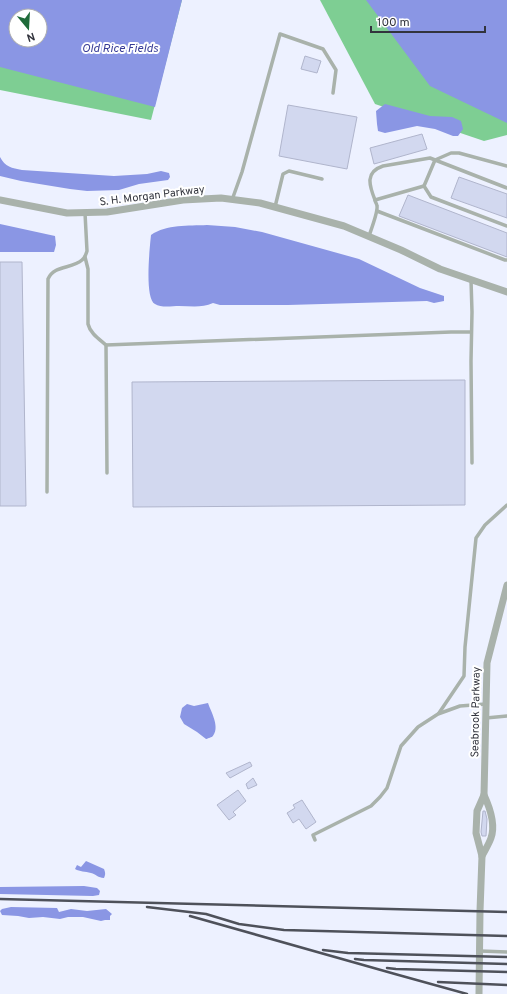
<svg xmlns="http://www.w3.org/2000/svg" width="507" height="994" viewBox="0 0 507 994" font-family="Overpass,sans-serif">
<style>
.forest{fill:#7ece93;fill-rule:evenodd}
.water{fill:#8a96e4;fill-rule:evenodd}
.building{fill:#d2d8ef;stroke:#b0b5cc}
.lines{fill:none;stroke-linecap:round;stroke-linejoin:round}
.service{stroke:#a9b2ab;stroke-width:3.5}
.minor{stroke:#a9b2ab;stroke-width:7}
.rail{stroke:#4e515a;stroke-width:2.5}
.labels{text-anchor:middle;stroke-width:4;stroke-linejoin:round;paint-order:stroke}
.street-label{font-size:11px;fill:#32343d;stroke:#fff}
.water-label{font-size:12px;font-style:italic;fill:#383c96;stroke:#fff}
</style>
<rect width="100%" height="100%" fill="#edf1ff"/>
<g class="forest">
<path d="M0,0H182L151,120L0,90ZM16,16H40V40H16Z"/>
<path d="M320,0H507V135L484,141L375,104Z"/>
</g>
<g class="water">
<path d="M0,0H182L155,107L0,67ZM16,16H40V40H16Z"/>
<path d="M366,0H507V123L430,86Z"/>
<path d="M385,104L430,116L452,117L461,121L463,129L458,136H453L435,129L417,126L385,133L378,131L377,124L376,111Z"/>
<path d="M0,157C5,167 12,168 22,170L114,176L147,174L161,171L169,173L170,177L168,180L139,184L119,190L87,191L70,189L21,181L0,176Z"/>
<path d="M0,224L55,236L56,245L54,252H0Z"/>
<path d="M207,225L235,227L262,232L359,259L420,288L444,296V301L434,303L427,301L288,305H220L213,303C202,308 191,306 179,306C172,306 161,308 155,304C144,298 150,246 151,235C167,224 188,226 207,225Z"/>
<path d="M208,703C211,712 221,728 212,737C211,737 207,739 206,739L197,732L184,724L180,717L182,708L187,704L194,706Z"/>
<path d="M86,861L104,869C105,872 106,874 104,878C98,878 96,874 91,873C85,871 80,872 75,869L77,865L81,867Z"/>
<path d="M84,886L97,888L100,891L99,895L93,896L0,894V887Z"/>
<path d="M11,907L57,908L59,912L71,909L87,911L106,909L112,914L110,916V920H105L101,921L83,917H68L60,919L43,917L29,918L18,916L2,915L0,911L2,909Z"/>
</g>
<g class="building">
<path d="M305,56L321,61L317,73L301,69Z"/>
<path d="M288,105L357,117L347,169L279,156Z"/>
<path d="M422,134L427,149L374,164L370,148Z"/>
<path d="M459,177L507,194V218L451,198Z"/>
<path d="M408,195L507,233V257L399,216Z"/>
<path d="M0,262H22L26,506H0Z"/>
<path d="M465,380V505L133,507L132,382Z"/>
<path d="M250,762L252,766L230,778L226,773Z"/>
<path d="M253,778L257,785L248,789L246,784Z"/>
<path d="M238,790L246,801L233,812L236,815L229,820L217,805Z"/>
<path d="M302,800L316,822L306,829L299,819L293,823L287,813L295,808L293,805Z"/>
<path d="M483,811H485L487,819L486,836H482L481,832Z"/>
</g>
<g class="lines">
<g class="service">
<path d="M507,166L459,153H451L435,160L424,186L431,197L507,226"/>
<path d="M232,200L242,172L280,34L323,49L336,70L333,93"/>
<path d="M375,200L424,186"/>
<path d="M275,207L283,174L289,171L322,179"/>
<path d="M377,211L505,260H507"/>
<path d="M369,236C371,230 378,212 377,206C377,204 375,202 375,200C369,185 365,172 383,166L430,158L507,188"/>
<path d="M85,257L88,269V324C90,333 99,339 106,345L107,473"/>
<path d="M471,280L472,312L471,361L472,463"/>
<path d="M106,345L451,332H471"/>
<path d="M47,492L48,279C54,265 72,269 82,260C85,258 86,254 87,251L85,213"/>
<path d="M439,713L464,676L465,647L476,538L485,525L507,505"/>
<path d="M486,718L507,716"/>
<path d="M315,840L313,835L371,806L380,797L387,788L401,746L418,727L438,714L460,706L486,704"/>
<path d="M480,951L507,952"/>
</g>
<g class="minor">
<path d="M0,200L67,213L107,212L183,200L221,198L260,203L344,226L401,250L440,269L507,292"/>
<path d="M482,856C485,850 489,844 491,838C496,824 490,808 484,795"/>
<path d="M479,994L480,911L482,856L476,833L477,811L484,795L487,663L507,585"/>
</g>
<g class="rail">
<path d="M0,899L507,912"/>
<path d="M147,907L206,914L239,924L284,930L507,936"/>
<path d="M190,916L395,974L467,994"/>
<path d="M323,950L348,953L507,957"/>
<path d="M355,959L364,960L507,964"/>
<path d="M387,968L396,969L507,972"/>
<path d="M438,982L507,985"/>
</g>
</g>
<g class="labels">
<g class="street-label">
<text transform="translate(152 195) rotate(-7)" y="4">S. H. Morgan Parkway</text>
<text transform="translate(475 712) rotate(-89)" y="4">Seabrook Parkway</text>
</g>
<g class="water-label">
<text x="120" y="52">Old Rice Fields</text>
</g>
</g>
<g transform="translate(28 28) rotate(162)"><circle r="19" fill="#ffffff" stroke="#adaeb1"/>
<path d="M0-3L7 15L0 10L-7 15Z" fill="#1f6b3a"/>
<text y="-6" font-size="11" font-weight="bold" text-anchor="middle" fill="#32343d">N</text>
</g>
<path d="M371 26v6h114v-6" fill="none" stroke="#32343d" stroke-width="2"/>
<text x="377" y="26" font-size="12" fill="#32343d" stroke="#ffffff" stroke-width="3" paint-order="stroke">100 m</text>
</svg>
